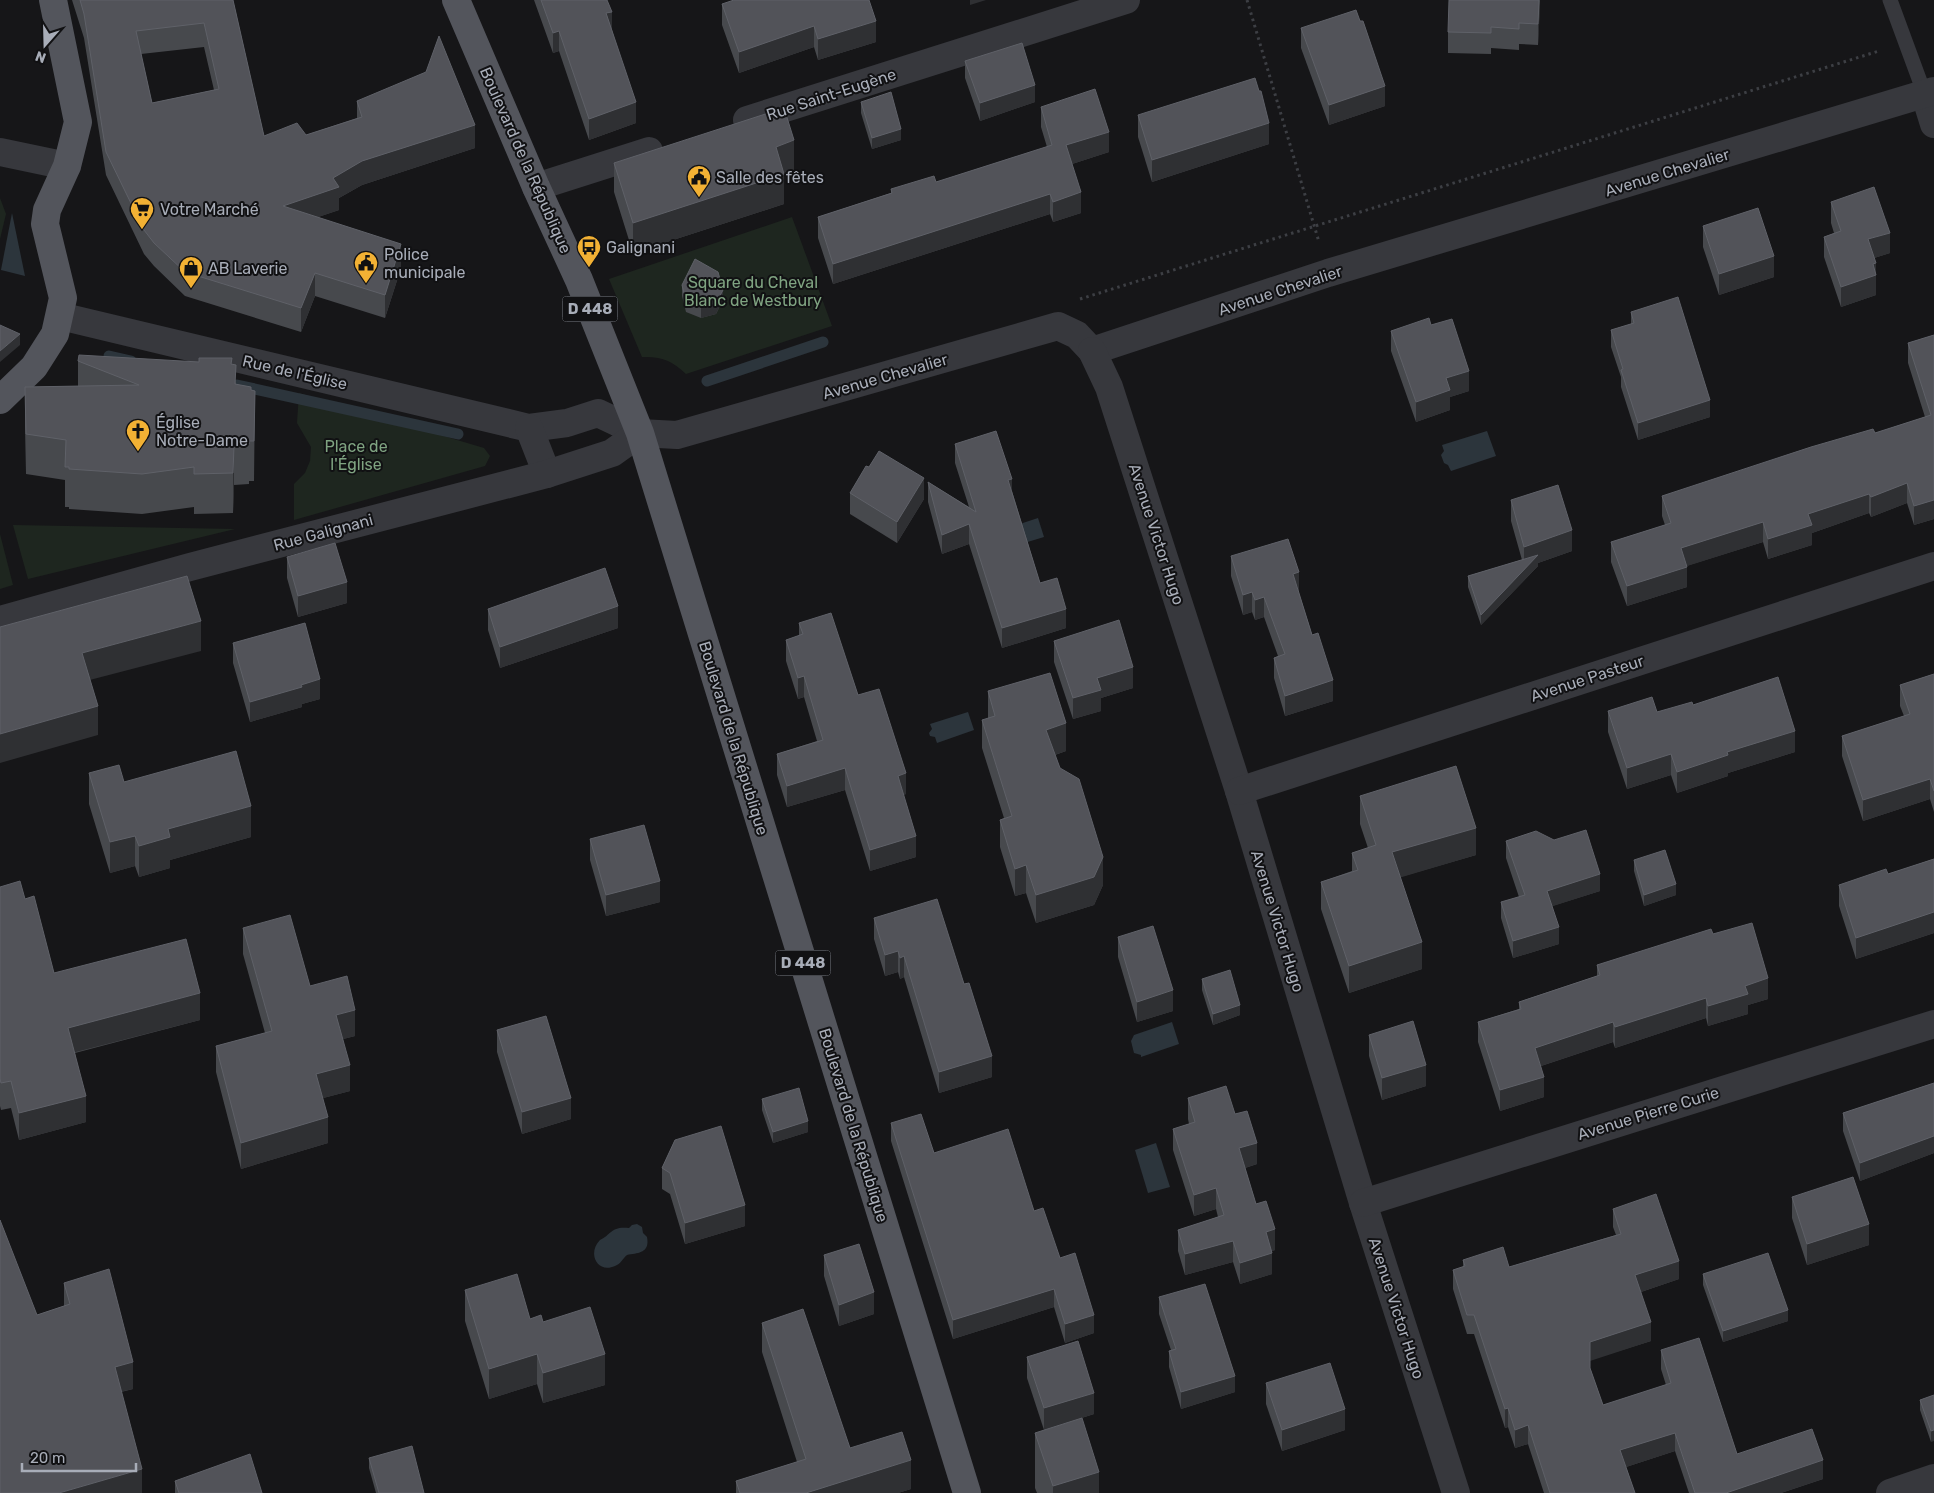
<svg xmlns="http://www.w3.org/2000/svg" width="1934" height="1493" viewBox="0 0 1934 1493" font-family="Rubik,sans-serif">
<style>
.green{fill:#1e261f}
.water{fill:#2c353c}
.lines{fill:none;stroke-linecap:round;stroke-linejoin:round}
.stream{stroke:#2c353c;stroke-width:11}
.path{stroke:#3d3f44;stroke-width:3;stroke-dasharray:2.5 4;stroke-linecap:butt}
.service{stroke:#37383d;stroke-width:15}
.minor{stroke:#37383d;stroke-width:28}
.primary{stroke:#53555c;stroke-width:28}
.wall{fill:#47494d;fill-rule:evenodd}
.shaded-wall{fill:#2f3033}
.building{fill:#525359;stroke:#5f6168;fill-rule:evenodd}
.labels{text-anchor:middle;stroke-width:4;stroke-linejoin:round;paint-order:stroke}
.shield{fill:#111113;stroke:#7b7e86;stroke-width:1}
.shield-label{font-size:15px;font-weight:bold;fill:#a8adb8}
.street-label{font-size:16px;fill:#a8adb8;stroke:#111113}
.poi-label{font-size:16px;fill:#a8adb8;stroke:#111113;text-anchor:start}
.park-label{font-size:16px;fill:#7fa381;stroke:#111113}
</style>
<rect width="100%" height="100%" fill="#161618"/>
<g class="green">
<path d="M0,198L6,214L0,239Z"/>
<path d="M792,217L832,326L686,374C673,361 661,356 642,357L609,279Z"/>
<path d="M299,393L484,448L490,456L485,466L294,520V484L305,473L310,461L311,447L297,423Z"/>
<path d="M13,525L235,529L28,579Z"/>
<path d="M0,534L13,585L0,589Z"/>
</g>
<g class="water">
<path d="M12,213L25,276L1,270Z"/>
<path d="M1487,431L1496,456L1451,471L1448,465L1444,463L1441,455L1444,451L1442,445Z"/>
<path d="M1038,518L1044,537L1001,550L995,532Z"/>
<path d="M968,712L974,730L937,743L935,737L930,736L929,733L932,729L930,724Z"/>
<path d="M1172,1022L1179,1044L1141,1057V1055L1134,1053L1131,1041L1134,1035Z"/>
<path d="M1156,1143L1170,1187L1148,1193L1135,1150Z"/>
<path d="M637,1224L642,1227L643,1233L647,1237C650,1253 639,1253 627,1255C622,1259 621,1264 615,1266C597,1274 587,1253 600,1240C612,1234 611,1226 629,1228L632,1225Z"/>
</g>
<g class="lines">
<g class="stream">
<path d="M109,356L131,361"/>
<path d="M707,381L823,342"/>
<path d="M237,385L458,434"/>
</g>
<g class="path">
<path d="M1247,0L1319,242"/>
<path d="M1080,299L1879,51"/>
</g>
<path class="service" d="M1890,0L1925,95"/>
<g class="minor">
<path d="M1925,95L1934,124"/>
<path d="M747,120L1126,0"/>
<path d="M0,152L67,166"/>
<path d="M536,187L649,151"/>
<path d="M60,316L529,428L567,423L598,413L640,433L677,435L1058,326L1077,335L1092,351L1328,273L1934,91"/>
<path d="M1092,351L1109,387L1239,791L1363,1203L1456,1493"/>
<path d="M529,428L547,474"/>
<path d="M0,620L190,567L547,474L612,453L640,433"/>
<path d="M1239,791L1934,566"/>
<path d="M1363,1203L1934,1024"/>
<path d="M1890,1493L1934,1478"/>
</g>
<g class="primary">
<path d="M456,0L536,187L579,280L640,433L967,1493"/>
<path d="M0,400L34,367L55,334L63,298L45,224L47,210L67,166L78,122L53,0"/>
</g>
</g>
<g class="wall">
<path d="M72,0H233L264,136L306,135L357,118V101L475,148L362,185L339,198V210L318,217L401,268L385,318L315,296L301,332L185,296L154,266L144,254L106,175L84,38ZM204,47L214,90L152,103L141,54Z"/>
<path d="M534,0H607L612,30L636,123L589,140L559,51L553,53Z"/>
<path d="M1540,0L1538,45L1519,44V50L1491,48V54L1448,53V32Z"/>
<path d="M722,4L876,42L818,60L814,47L739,73L722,25Z"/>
<path d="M1360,21L1385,106L1329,125L1301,48V28Z"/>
<path d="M965,61L1035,102L980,121L965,78Z"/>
<path d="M861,102L901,140L872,149L861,113Z"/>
<path d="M1041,107L1109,152L1072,164L1081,213L1053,222L1050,214L833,284L818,238V217L891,193V189L936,182L1047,147L1041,127Z"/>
<path d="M1138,115L1269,144L1152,182L1138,137Z"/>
<path d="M614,163L794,170L784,174V204L633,253L614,192Z"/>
<path d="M1831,202L1890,253L1874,258L1876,273V295L1841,307L1824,257V237L1834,233L1831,223Z"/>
<path d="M1703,226L1774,277L1719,295L1703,247Z"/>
<path d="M682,285L723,300L716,314L701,318L686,312L682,296Z"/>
<path d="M1631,312L1710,417L1638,440L1621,387V377L1611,347V330L1631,324Z"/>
<path d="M1391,331L1469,391L1450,397V410L1416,422L1391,351Z"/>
<path d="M1934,335V519L1914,525L1907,503L1871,517L1869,513L1812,533V545L1768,559L1763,542L1686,566L1687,587L1627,606L1611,562V542L1665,525L1662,516V496L1875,433L1925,417L1908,363V343Z"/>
<path d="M78,361L232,364L236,384L251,390L255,391L254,481H249V484L234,485L233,513L194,514V507L142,514L69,509V507H65V480L26,474L25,427V387L78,386Z"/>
<path d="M955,444L1012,491L1040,583L1066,628L1002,648L969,544L942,554L928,502V482L969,507L955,463Z"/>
<path d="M850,493L924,499L897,543L850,514Z"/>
<path d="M1511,500L1572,551L1538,563V566L1481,625L1468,587V576L1522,560L1511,521Z"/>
<path d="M1231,556L1299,593L1333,701L1285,716L1274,678V658L1278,656L1264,617L1255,620L1252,612L1243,615L1231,576Z"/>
<path d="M287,557L347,603L298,617L287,578Z"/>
<path d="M488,609L618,628L500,668L488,630Z"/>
<path d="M799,623L858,695L906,794L903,795L916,857L870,871L845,790L787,807L777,775V754L817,741L804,697L798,699L786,661V640L799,636Z"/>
<path d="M1054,641L1133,688L1101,698V711L1073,719L1054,662Z"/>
<path d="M233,643L320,699L302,704V707L250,722L233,663Z"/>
<path d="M1934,674V812L1930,799L1863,821L1842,756V736L1904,716L1900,706V685Z"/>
<path d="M988,691L1066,751L1055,755L1103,885L1094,905L1036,923L1026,893L1015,896L1000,847V820L1004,818L982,748V720L988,719Z"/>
<path d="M1693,705L1795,752L1728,773V776L1677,793L1671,775L1627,789L1608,732V711L1657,712Z"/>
<path d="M89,773L124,782L251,837L170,860V868L139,877L135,866L110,873L89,804Z"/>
<path d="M1360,796L1476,855L1400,877L1422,969L1349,993L1321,909V882L1352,871V853L1368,848L1360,824Z"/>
<path d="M590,839L660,902L606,916L590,860Z"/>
<path d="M1506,841L1600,891L1552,906L1559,944L1513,958L1501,918V902L1519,897L1506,858Z"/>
<path d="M1934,859V933L1856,959L1839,906V885L1888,874Z"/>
<path d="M1634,860L1676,895L1644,906L1634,871Z"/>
<path d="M0,887L25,899L54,973L200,1020L75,1053L86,1122L19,1140L11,1108L1,1110L0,1106Z"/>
<path d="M874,918L964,984L992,1077L939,1093L904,977L900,979L898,972L885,976L874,939Z"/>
<path d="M243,928L310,986L355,1036L343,1039L350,1091L323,1098L328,1143L241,1169L216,1072V1046L265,1033L243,954Z"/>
<path d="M1713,934L1768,999L1748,1005V1014L1708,1026L1706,1018L1615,1048L1613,1042L1541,1066L1544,1097L1500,1111L1478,1042V1022L1519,1009V1002L1597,976V965Z"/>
<path d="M1118,937L1173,1011L1137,1022L1118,957Z"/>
<path d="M1202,979L1240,1015L1213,1025L1202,990Z"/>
<path d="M497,1030L571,1119L522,1134L497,1052Z"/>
<path d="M1369,1035L1426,1086L1382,1100L1369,1056Z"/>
<path d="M1934,1083V1153L1860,1181L1843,1131V1113Z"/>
<path d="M1188,1098L1235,1114L1257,1164L1245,1168L1256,1204L1275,1250L1272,1251V1274L1240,1284L1233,1262L1185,1275L1178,1251V1230L1218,1217L1216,1209L1194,1216L1173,1150V1129L1189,1124L1188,1119Z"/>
<path d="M762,1099L808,1132L773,1143L762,1110Z"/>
<path d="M891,1123L934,1153L1034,1211L1060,1258L1094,1333L1065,1343L1054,1307L953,1339L891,1141Z"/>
<path d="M675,1140L745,1226L685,1244L670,1194L662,1189V1168Z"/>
<path d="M1792,1197L1869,1245L1807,1265L1792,1218Z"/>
<path d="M1613,1209L1679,1279L1641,1292L1651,1341L1590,1360V1368L1603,1405L1666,1385L1661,1369V1350L1737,1454L1823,1479L1781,1493H1689L1675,1451L1626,1467L1635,1493H1544L1528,1444L1515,1448L1508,1427L1505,1428L1474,1334H1467L1453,1289V1270L1463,1267V1260L1509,1267L1616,1235L1613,1227Z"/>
<path d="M824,1255L874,1314L839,1326L824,1276Z"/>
<path d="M1703,1274L1788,1321L1723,1342L1703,1285Z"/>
<path d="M64,1283L133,1389L121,1392L142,1493L37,1315L64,1306Z"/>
<path d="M465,1290L530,1319L543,1322L605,1385L543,1403L537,1384L489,1399L465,1321Z"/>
<path d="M1159,1297L1235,1392L1181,1409L1169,1367V1351L1171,1350L1159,1314Z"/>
<path d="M762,1323L850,1448L911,1489L898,1493H736V1481L797,1462L762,1352Z"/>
<path d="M1027,1357L1094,1414L1044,1430L1027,1378Z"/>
<path d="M1266,1383L1345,1430L1282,1451L1266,1404Z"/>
<path d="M1934,1395L1931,1442L1920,1410V1400Z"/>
<path d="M1035,1433L1099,1493H1037L1035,1488Z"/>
<path d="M369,1458L424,1493H376L369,1468Z"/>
<path d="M175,1481L262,1493H175Z"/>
</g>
<g class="shaded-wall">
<path d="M970,0H986L970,5Z"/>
<path d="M1539,0L1540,9L1538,45V24Z"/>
<path d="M612,12V32L606,13Z"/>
<path d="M876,21V42L818,60V39Z"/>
<path d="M814,26V47L739,73V52Z"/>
<path d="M559,31V51L553,53V33Z"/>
<path d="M1035,85V102L980,121V103Z"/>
<path d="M1385,86V106L1329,125V105Z"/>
<path d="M636,102V123L589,140V119Z"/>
<path d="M1269,123V144L1152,182V160Z"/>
<path d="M475,125V148L362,185L339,198V210L283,229V206L362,161Z"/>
<path d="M901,129V140L872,149V138Z"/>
<path d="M1109,132V152L1066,166V145Z"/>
<path d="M794,140V170L779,176L784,174V204L633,253V223L776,147Z"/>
<path d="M1081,192V213L1053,222V202Z"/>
<path d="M1050,194V214L833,284V264Z"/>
<path d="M1890,233V253L1868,260V239Z"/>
<path d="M401,244V268L385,318V295Z"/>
<path d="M1774,256V277L1719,295V274Z"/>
<path d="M1876,263V295L1841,307V287L1873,264Z"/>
<path d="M315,273V296L301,332V308Z"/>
<path d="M723,290V300L716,314L701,318V307Z"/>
<path d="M20,334V345L0,362V351Z"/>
<path d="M1469,371V391L1450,397V410L1416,422V402L1446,378Z"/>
<path d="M1710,400V417L1638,440V423Z"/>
<path d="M234,445V485L233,513V473Z"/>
<path d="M924,478V499L897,543V522Z"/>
<path d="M1012,479V499L1008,480Z"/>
<path d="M1907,483V503L1871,517V497Z"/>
<path d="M1869,494V513L1812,533V545L1768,559V539L1808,514Z"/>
<path d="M1934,500V519L1914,525V506Z"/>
<path d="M1763,522V542L1681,568V548Z"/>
<path d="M969,524V544L942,554V535Z"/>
<path d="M1572,530V551L1538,563V566L1481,625V615L1524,568V547Z"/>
<path d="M1687,567V587L1627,606V586Z"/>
<path d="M1299,572V593L1293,574Z"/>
<path d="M347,582V603L298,617V596Z"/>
<path d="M1252,592V612L1243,615V595Z"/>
<path d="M1264,597V617L1255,620V600Z"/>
<path d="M618,606V628L500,668V647Z"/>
<path d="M1066,609V628L1002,648V628Z"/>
<path d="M201,621V651L82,682V653Z"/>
<path d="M1133,667V688L1101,698V711L1073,719V698L1097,678Z"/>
<path d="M804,676V697L798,699V678Z"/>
<path d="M320,679V699L302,704V707L250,722V702L301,685Z"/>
<path d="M1333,680V701L1285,716V696Z"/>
<path d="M98,706V735L0,763V734Z"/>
<path d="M1066,723V751L1046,758V730Z"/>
<path d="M1795,731V752L1728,773V776L1677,793V772L1727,752Z"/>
<path d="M1671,754V775L1627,789V768Z"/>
<path d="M845,768V790L787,807V786Z"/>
<path d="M906,773V794L898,797V776Z"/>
<path d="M1930,779V799L1863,821V800Z"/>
<path d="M251,806V837L170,860V868L139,877V846L168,829Z"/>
<path d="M1476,828V855L1392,880V852Z"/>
<path d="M135,836V866L110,873V842Z"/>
<path d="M916,836V857L870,871V850Z"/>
<path d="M1103,857V885L1094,905L1036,923V895Z"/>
<path d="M1026,865V893L1015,896V869Z"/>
<path d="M1600,874V891L1547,908V891Z"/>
<path d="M660,881V902L606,916V895Z"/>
<path d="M1676,884V895L1644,906V895Z"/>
<path d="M1934,912V933L1856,959V938Z"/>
<path d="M1559,927V944L1513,958V941Z"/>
<path d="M1422,942V969L1349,993V966Z"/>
<path d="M898,951V972L885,976V955Z"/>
<path d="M904,956V977L900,979V958Z"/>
<path d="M1768,978V999L1748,1005V1014L1708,1026V1006L1745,986Z"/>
<path d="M1173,990V1011L1137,1022V1002Z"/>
<path d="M200,993V1020L68,1054V1028Z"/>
<path d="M1706,998V1018L1615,1048V1027Z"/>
<path d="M1240,1005V1015L1213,1025V1014Z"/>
<path d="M355,1010V1036L336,1041V1015Z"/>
<path d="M1613,1022V1042L1535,1068V1048Z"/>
<path d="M992,1056V1077L939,1093V1072Z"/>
<path d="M350,1065V1091L316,1100V1074Z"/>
<path d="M1426,1065V1086L1382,1100V1078Z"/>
<path d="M1544,1077V1097L1500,1111V1090Z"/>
<path d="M86,1096V1122L19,1140V1113Z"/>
<path d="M571,1098V1119L522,1134V1112Z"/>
<path d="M328,1117V1143L241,1169V1143Z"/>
<path d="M808,1121V1132L773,1143V1132Z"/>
<path d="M1934,1136V1153L1860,1181V1163Z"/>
<path d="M1257,1143V1164L1239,1170V1148Z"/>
<path d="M1216,1188V1209L1194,1216V1195Z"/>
<path d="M745,1205V1226L685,1244V1223Z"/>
<path d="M1869,1224V1245L1807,1265V1244Z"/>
<path d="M1275,1229V1250L1266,1253V1232Z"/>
<path d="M1233,1241V1262L1185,1275V1254Z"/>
<path d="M1272,1253V1274L1240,1284V1263Z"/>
<path d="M1679,1261V1279L1635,1294V1275Z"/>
<path d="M1054,1289V1307L953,1339V1320Z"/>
<path d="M874,1292V1314L839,1326V1305Z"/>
<path d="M1788,1310V1321L1723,1342V1331Z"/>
<path d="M1094,1315V1333L1065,1343V1324Z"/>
<path d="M1651,1322V1341L1590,1361V1342Z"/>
<path d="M537,1354V1384L489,1399V1369Z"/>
<path d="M605,1354V1385L543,1403V1373Z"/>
<path d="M133,1362V1389L115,1393V1367Z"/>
<path d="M1235,1376V1392L1181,1409V1392Z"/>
<path d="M1094,1393V1414L1044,1430V1408Z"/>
<path d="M1508,1408V1427L1505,1428V1409Z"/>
<path d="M1345,1409V1430L1282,1451V1430Z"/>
<path d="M1528,1425V1444L1515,1448V1430Z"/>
<path d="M1934,1430V1441L1931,1442V1431Z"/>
<path d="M1675,1433V1451L1620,1469V1450Z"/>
<path d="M911,1460V1489L898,1493H806Z"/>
<path d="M1823,1460V1479L1781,1493H1726Z"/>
<path d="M142,1469V1493H59Z"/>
<path d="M1099,1472V1493H1053V1486Z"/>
</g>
<g class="building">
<path d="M80,0H233L264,136L297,123L306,135L362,117L357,101L426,72L439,36L475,125L362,161L333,178L339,187L283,206L401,244L385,295L315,273L301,308L185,272L154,243L144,230L106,152L84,14ZM204,23L219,89L152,103L136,31Z"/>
<path d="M541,0H607L612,12L606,13L636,102L589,119L559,31L553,33Z"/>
<path d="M734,0H869L876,21L818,39L814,26L739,52L722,4Z"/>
<path d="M1449,0H1539L1538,24L1519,23V29L1491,27V33L1448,32Z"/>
<path d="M1356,10L1360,21H1363L1385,86L1329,105L1301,28Z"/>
<path d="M1022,43L1035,85L980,103L965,61Z"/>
<path d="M1255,78L1259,91H1261L1269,123L1152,160L1138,115Z"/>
<path d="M1095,89L1109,132L1066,145L1081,192L1053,202L1050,194L833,264L818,217L892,193L891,189L934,176L936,182L1052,145L1041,107Z"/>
<path d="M891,92L901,129L872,138L861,102Z"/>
<path d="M784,108L794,140L776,147L784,174L633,223L614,163Z"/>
<path d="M1874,187L1890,233L1868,239L1876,263L1873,264L1876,275L1841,287L1824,237L1841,231L1831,202Z"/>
<path d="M1758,208L1774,256L1719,274L1703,226Z"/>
<path d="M695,259L718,272L723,290L716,303L701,307L686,301L682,285Z"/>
<path d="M1678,297L1710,400L1638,423L1621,370L1623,369L1611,330L1634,323L1631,312Z"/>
<path d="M1429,318L1431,325L1452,319L1469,371L1446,378L1450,390L1416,402L1391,331Z"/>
<path d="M0,325L20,334L0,351Z"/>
<path d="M1934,335V500L1914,506L1907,483L1871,497L1869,494L1808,514L1812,525L1768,539L1763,522L1681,548L1687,567L1627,586L1611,542L1671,523L1662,496L1811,447L1873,429L1875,433L1931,415L1908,343Z"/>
<path d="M79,355L199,362V358H232L231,364L236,365L235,384L251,387V390L255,391L254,441H249V444L234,445L233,473L194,474V467L142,474L69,469V467H65L66,440L26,434L25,387L139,385L78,361Z"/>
<path d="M996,431L1012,479L1008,480L1040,583L1057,578L1066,609L1002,628L969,524L942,535L928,482L976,512L955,444Z"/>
<path d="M879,451L924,478L897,522L850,493L866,466L869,467Z"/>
<path d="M1558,485L1572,530L1524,547L1511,500Z"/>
<path d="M1288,539L1299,572L1293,574L1312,635L1318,633L1333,680L1285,696L1274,658L1285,654L1264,597L1255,600L1252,592L1243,595L1231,556Z"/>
<path d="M335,543L347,582L298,596L287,557Z"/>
<path d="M1538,555L1481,615L1468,576Z"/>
<path d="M605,568L618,606L500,647L488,609Z"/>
<path d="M187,576L201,621L82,653L98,706L0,734V627Z"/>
<path d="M831,613L858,695L879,689L906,773L898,776L916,836L870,850L845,768L787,786L777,754L823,740L804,676L798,678L786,640L803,634L799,623Z"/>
<path d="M1119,620L1133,667L1097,678L1101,690L1073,698L1054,641Z"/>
<path d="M305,623L320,679L301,685L302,687L250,702L233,643Z"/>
<path d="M1050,673L1066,723L1046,730L1060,768L1079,779L1103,857L1094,877L1036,895L1026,865L1015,869L1000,820L1012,816L982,720L995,716L988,691Z"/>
<path d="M1934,674V791L1930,779L1863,800L1842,736L1910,714L1900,685Z"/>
<path d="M1778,677L1795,731L1727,752L1728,755L1677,772L1671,754L1627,768L1608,711L1652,697L1657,712L1692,702L1693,705Z"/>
<path d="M236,751L251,806L168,829L170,837L139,846L135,836L110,842L89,773L119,765L124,782Z"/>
<path d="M1456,766L1476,828L1392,852L1422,942L1349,966L1321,882L1358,870L1352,853L1376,845L1360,796Z"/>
<path d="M644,825L660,881L606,895L590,839Z"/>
<path d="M1586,830L1600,874L1547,891L1559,927L1513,941L1501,902L1525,895L1506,841L1536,831L1554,840Z"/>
<path d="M1665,850L1676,884L1644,895L1634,860Z"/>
<path d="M1934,859V912L1856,938L1839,885L1886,869L1888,874Z"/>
<path d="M20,881L25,899L34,896L54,973L186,939L200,993L68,1028L86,1096L19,1113L11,1081L1,1083L0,1079V887Z"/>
<path d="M937,899L964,984L969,983L992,1056L939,1072L904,956L900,958L898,951L885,955L874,918Z"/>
<path d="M290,915L310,986L347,976L355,1010L336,1015L350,1065L316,1074L328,1117L241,1143L216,1046L272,1031L243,928Z"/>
<path d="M1752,923L1768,978L1745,986L1748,994L1708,1006L1706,998L1615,1027L1613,1022L1535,1048L1544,1077L1500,1090L1478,1022L1521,1009L1519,1002L1600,975L1597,965L1711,929L1713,934Z"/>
<path d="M1153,926L1173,990L1137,1002L1118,937Z"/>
<path d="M1230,970L1240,1005L1213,1014L1202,979Z"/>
<path d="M546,1016L571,1098L522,1112L497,1030Z"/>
<path d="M1413,1021L1426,1065L1382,1078L1369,1035Z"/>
<path d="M1934,1083V1136L1860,1163L1843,1113Z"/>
<path d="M1226,1086L1235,1114L1247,1111L1257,1143L1239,1148L1256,1204L1266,1201L1275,1229L1266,1232L1272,1253L1240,1263L1233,1241L1185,1254L1178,1230L1224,1215L1216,1188L1194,1195L1173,1129L1195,1122L1188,1098Z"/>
<path d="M799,1088L808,1121L773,1132L762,1099Z"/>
<path d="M921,1114L934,1153L1008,1129L1034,1211L1043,1208L1060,1258L1075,1253L1094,1315L1065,1324L1054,1289L953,1320L891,1123Z"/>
<path d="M721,1126L745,1205L685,1223L670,1173L662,1168L675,1140Z"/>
<path d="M1853,1177L1869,1224L1807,1244L1792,1197Z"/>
<path d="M1656,1194L1679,1261L1635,1275L1651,1322L1590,1342V1368L1603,1405L1671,1383L1661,1350L1699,1338L1737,1454L1812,1429L1823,1460L1726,1493H1695L1675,1433L1620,1450L1635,1493H1550L1528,1425L1515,1430L1508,1408L1505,1409L1474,1315H1467L1453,1270L1465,1266L1463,1260L1503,1247L1509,1267L1621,1234L1613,1209Z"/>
<path d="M0,1220L37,1315L70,1304L64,1283L109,1269L133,1362L115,1367L142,1469L59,1493H0Z"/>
<path d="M859,1244L874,1292L839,1305L824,1255Z"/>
<path d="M1768,1253L1788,1310L1723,1331L1703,1274Z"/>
<path d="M517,1274L530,1319L541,1315L543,1322L590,1307L605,1354L543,1373L537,1354L489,1369L465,1290Z"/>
<path d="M1205,1284L1235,1376L1181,1392L1169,1351L1176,1349L1159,1297Z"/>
<path d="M803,1309L850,1448L902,1432L911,1460L806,1493H740L736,1481L806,1459L762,1323Z"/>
<path d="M1078,1341L1094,1393L1044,1408L1027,1357Z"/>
<path d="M1330,1363L1345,1409L1282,1430L1266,1383Z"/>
<path d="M1934,1395V1430L1931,1431L1920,1400Z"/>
<path d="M1082,1418L1099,1472L1053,1486L1035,1433Z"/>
<path d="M412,1446L424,1493H379L369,1458Z"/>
<path d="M250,1454L262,1493H179L175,1481Z"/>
</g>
<defs>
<g id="civic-pin" transform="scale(1.25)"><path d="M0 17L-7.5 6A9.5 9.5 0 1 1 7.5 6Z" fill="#f2b134" stroke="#111113"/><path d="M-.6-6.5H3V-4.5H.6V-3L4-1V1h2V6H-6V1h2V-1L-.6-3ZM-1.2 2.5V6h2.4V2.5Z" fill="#111"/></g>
<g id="supermarket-pin" transform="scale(1.25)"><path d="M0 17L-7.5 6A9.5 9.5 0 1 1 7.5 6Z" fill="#f2b134" stroke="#111113"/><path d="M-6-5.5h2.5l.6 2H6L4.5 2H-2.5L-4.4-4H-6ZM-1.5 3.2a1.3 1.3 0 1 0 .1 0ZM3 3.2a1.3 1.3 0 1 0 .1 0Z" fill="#111"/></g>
<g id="bus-pin" transform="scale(1.25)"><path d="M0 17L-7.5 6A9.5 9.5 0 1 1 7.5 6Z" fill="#f2b134" stroke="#111113"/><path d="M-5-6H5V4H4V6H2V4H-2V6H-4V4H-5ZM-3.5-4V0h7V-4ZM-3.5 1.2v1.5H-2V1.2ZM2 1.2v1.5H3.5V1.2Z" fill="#111"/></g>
<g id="shop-pin" transform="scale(1.25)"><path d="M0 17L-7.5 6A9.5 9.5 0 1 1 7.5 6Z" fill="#f2b134" stroke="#111113"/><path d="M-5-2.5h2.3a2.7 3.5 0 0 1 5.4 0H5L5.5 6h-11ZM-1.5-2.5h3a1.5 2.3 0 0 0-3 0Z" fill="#111"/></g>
<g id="church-pin" transform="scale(1.25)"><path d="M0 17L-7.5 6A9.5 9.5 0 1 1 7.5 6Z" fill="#f2b134" stroke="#111113"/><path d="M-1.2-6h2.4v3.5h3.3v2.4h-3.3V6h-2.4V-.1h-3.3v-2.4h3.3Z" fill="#111"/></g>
</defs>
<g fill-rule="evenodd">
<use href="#civic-pin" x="699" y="177"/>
<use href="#supermarket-pin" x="142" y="209"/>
<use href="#bus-pin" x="589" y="247"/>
<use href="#civic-pin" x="366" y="263"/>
<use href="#shop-pin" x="191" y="268"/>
<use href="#church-pin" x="138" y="431"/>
</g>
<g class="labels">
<g class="shield">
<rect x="562.5" y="296.5" width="55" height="25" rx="4"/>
<rect x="775.5" y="950.5" width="55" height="25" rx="4"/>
</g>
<g class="shield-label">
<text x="590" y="314">D 448</text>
<text x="803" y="968">D 448</text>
</g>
<g class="street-label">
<text transform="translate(831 94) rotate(-18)" y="6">Rue Saint-Eugène</text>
<text transform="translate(526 160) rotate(66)" y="6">Boulevard de la République</text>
<text transform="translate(1667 172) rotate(-17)" y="6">Avenue Chevalier</text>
<text transform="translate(1280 290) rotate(-18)" y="6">Avenue Chevalier</text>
<text transform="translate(295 372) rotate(13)" y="6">Rue de l'Église</text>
<text transform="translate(885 376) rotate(-16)" y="6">Avenue Chevalier</text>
<text transform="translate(323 532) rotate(-15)" y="6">Rue Galignani</text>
<text transform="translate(1157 534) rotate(72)" y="6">Avenue Victor Hugo</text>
<text transform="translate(1587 678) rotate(-18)" y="6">Avenue Pasteur</text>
<text transform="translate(734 738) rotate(73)" y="6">Boulevard de la République</text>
<text transform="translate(1278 921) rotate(73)" y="6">Avenue Victor Hugo</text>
<text transform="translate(1648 1113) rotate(-17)" y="6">Avenue Pierre Curie</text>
<text transform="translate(854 1125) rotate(73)" y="6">Boulevard de la République</text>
<text transform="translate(1397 1308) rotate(72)" y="6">Avenue Victor Hugo</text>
</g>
<g class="poi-label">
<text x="716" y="183">Salle des fêtes</text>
<text x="160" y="215">Votre Marché</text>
<text x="606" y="253">Galignani</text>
<text x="384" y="260">Police<tspan x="384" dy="18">municipale</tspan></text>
<text x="208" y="274">AB Laverie</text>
<text x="156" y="428">Église<tspan x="156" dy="18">Notre-Dame</tspan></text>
</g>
<g class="park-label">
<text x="753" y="288">Square du Cheval<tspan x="753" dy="18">Blanc de Westbury</tspan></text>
<text x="356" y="452">Place de<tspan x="356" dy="18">l'Église</tspan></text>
</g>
</g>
<g transform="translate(45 45) rotate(200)" stroke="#111113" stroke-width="4" paint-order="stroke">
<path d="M0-4L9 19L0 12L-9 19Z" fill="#a8adb8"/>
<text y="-8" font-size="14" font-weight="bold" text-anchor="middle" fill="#a8adb8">N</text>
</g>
<path d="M22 1463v8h114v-8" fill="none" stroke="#a8adb8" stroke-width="2.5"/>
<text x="30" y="1463" font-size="15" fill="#a8adb8" stroke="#111113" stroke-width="4" paint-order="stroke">20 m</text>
</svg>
